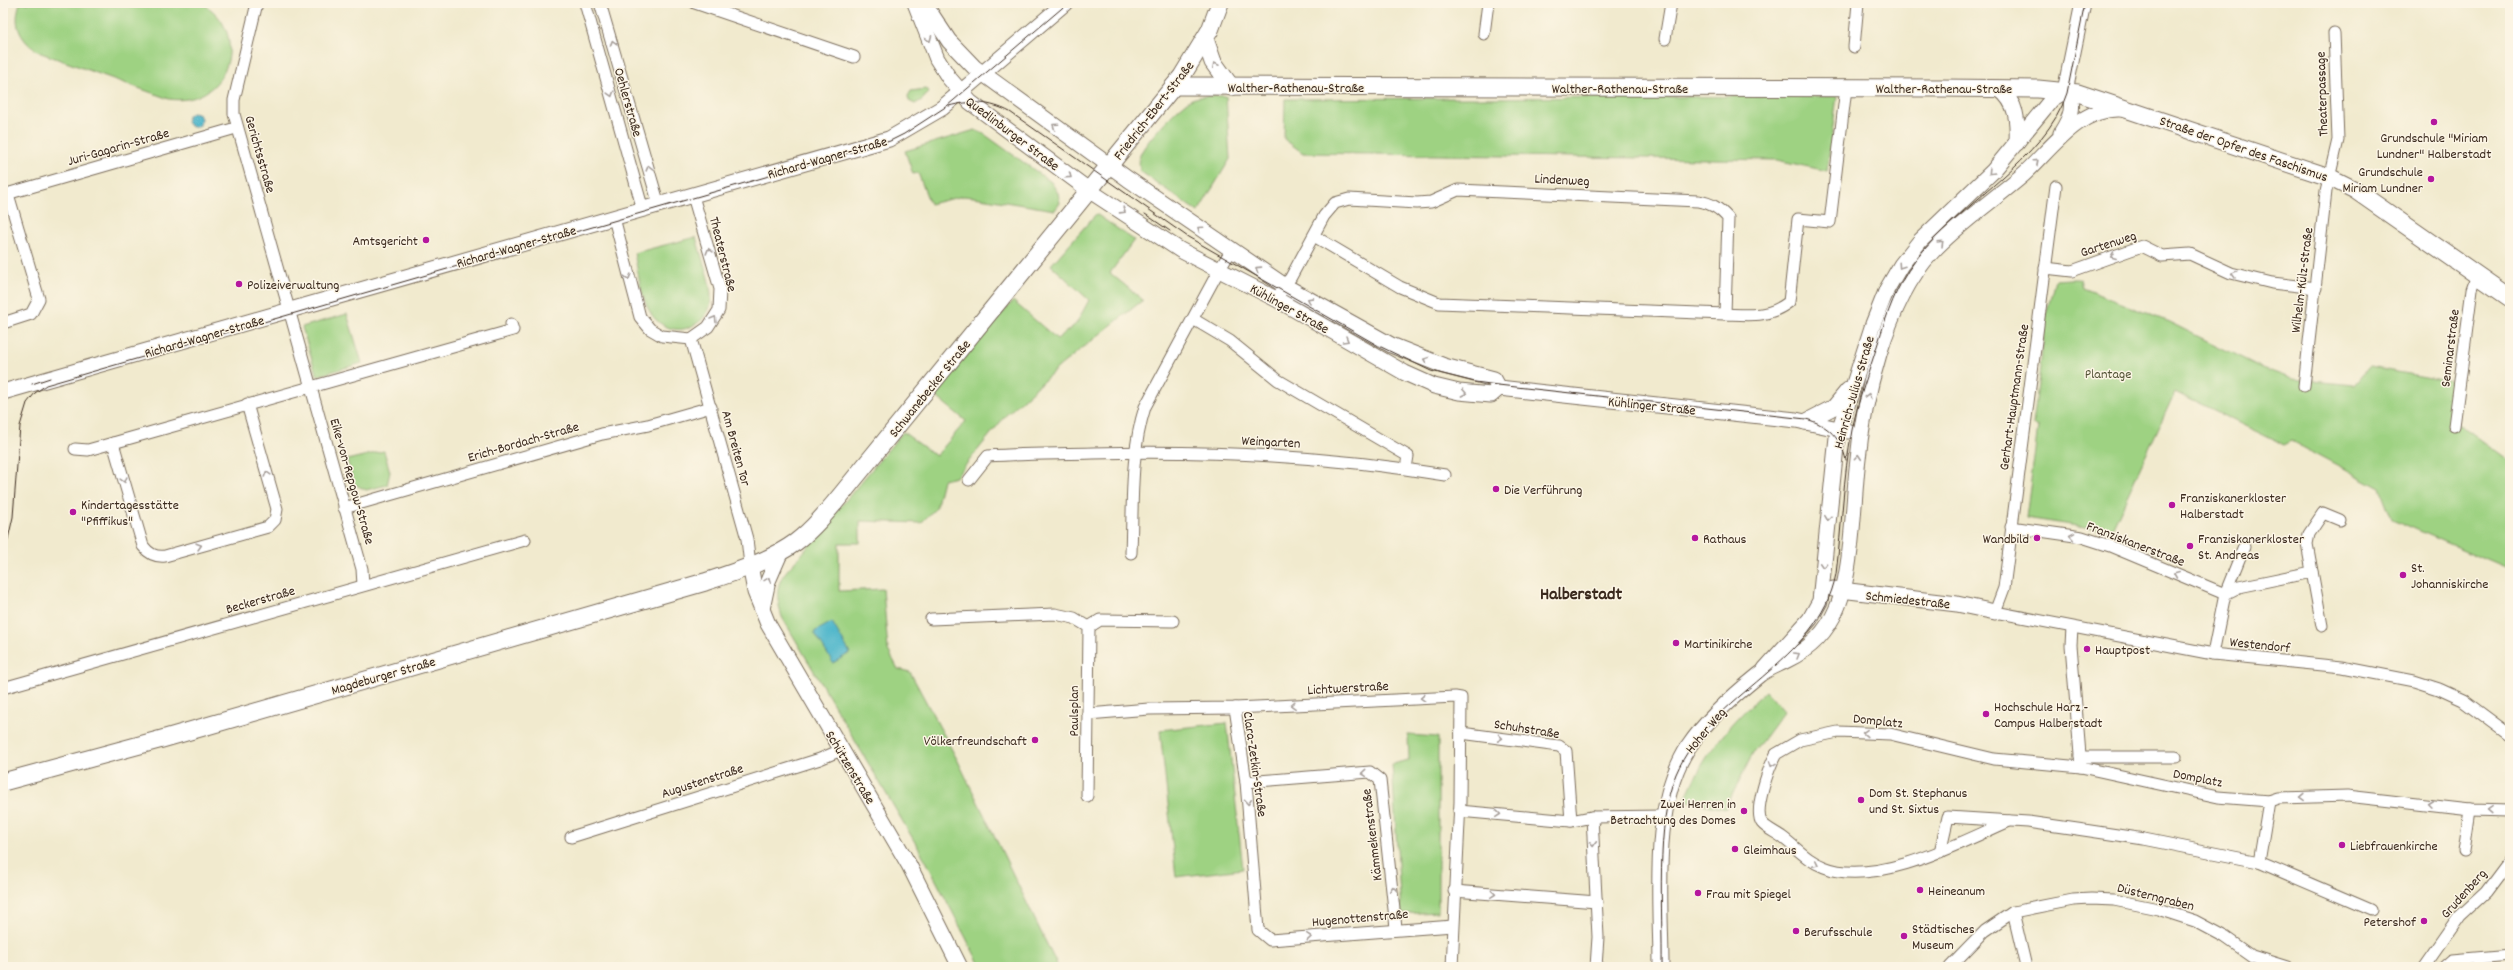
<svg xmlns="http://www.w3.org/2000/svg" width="2513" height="970" viewBox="0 0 2513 970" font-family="Dekko,sans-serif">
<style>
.green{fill:#9ed282;stroke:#6c7e50}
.water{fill:#4db6cb;stroke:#447074}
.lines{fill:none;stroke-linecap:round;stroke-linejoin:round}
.street-casing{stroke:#7b6d5c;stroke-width:13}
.secondary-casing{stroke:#7b6d5c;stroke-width:17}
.primary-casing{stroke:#7b6d5c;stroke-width:19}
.street{stroke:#fff;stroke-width:11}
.secondary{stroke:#fff;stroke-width:15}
.primary{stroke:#fff;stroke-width:17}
.tram{stroke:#3b2a1e;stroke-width:1}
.oneway{stroke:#a79f9a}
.poi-dot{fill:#b5179e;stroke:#fcf5e5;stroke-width:1.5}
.labels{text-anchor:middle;stroke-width:3;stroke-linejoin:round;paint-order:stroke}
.street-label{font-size:14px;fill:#3b2a1e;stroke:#fcf5e5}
.poi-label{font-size:14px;fill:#3b2a1e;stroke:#fcf5e5;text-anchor:start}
.park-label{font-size:14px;fill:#545437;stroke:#fcf5e5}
.district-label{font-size:18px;font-weight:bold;fill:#3b2a1e;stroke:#fcf5e5}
</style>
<rect width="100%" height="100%" fill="#fcf5e5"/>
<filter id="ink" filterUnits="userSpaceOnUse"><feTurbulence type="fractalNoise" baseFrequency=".025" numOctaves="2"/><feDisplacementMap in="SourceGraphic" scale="8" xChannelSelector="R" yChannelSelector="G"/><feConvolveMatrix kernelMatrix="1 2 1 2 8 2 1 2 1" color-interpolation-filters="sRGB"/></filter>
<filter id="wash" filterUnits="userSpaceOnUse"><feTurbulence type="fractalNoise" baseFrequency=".012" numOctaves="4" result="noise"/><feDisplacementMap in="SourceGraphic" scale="16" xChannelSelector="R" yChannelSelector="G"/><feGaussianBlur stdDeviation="0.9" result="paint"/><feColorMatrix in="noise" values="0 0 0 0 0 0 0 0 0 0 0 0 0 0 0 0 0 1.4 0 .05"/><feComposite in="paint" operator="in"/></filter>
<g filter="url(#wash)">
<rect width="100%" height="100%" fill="#f1eace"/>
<g class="green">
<path d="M20,3H201C252,29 230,108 169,99L41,53C21,42 12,26 20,3Z"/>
<path d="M926,89L929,92L922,100L915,104L909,101L908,96L911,91Z"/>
<path d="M1226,96L1230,159L1198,212L1140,171C1139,164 1138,159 1141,153C1147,140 1180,104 1192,99C1203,95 1216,96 1226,96Z"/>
<path d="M1837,96L1827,171L1777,160L1303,153L1284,139L1285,99Z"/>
<path d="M975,130L984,134L1051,182L1058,193L1060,203L1055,210L974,197L963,196L930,204L918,173L913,174L905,151Z"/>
<path d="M1096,214L1134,240L1110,273L1143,300L1061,365L1006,415L956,477L943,480L936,508L921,523L860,521V543H839V591L883,589L888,650L898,669L910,672L958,761L1058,967H981L926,861L782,617C768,573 791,573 811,542L903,432L936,456L966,421L933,394L1013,301L1057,339L1076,324L1089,300L1051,265Z"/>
<path d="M696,237C700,254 712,283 711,300C710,312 703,321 692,326C676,335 656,325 649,310C640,294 638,270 634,253Z"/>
<path d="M2070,279H2080L2082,288L2169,322L2260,367L2292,379L2354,385L2369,367L2453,382L2451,423L2462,426L2510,461V570L2392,519L2380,488L2292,441L2284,445L2175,392L2111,531L2026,518L2038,427L2033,425L2047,311L2055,280Z"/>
<path d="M347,314L362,363L317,376L302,327Z"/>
<path d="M384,451L390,472L387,485L366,490L354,484L347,460Z"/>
<path d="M1766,691L1784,711L1753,753L1725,809L1685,800C1702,756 1731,722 1766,691Z"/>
<path d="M1227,723L1243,869L1176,877L1160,730Z"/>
<path d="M1408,735L1438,737V912L1401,914L1392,764L1409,760Z"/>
</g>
<g class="water">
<circle cx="194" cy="120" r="7"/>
<path d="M832,622L850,653L833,663L814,632Z"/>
</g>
</g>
<g filter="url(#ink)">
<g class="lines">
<g class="street-casing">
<g id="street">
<path d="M257,3L234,100V114L362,569L363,585"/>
<path d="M585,3L643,210"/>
<path d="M600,3L659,205"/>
<path d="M695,3L854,57"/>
<path d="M1484,34L1488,3"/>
<path d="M1665,39L1671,3"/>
<path d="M1854,47L1858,3"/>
<path d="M2056,186L2004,588L1995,612L2213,654L2342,667L2414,681L2439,689L2463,700L2510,735"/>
<path d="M3,195L236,128"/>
<path d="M614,218L640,317L650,329L662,336L691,339L708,327L719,310L720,289L693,196"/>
<path d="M1314,236L1400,287L1439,303L1725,314C1750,315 1768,318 1789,302L1798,219L1830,222L1846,88"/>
<path d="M2045,268L2072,271L2142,246L2162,256L2190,254L2231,273L2272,283L2316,288"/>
<path d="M1276,299L1291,277L1324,216L1335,203L1349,199L1417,203L1431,202L1458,190L1698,201C1711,203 1719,208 1728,218L1725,314"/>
<path d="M1193,319L1230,341L1278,380L1408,456L1406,468"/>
<path d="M3,323L31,314L39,299L8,194"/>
<path d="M691,339L747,539L750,565"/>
<path d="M2304,386L2326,191L2338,140L2334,33"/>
<path d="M2454,426L2472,289L2477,275"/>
<path d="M113,443L143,546C149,554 155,557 165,556L268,527L275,520L277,509L247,404"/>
<path d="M75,449L88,450L113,443L513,330L511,324"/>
<path d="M969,480L988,456C1023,454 1058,454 1093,453C1211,450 1329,456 1445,475"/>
<path d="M344,508L602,434L648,425L711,407"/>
<path d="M2011,527L2082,537L2110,546L2225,594"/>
<path d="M1131,553C1133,505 1130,454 1145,407L1219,270L1231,251"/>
<path d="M2225,594L2239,587L2312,572"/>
<path d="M931,619L1055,614L1074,618L1089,627L1087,796"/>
<path d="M2322,626L2307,544L2309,534L2323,513L2340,520"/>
<path d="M1089,627L1100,620L1173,621"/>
<path d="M2072,628L2071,645L2081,767"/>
<path d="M2213,654L2225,594L2244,547"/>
<path d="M3,688L525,540"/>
<path d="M1235,708L1246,782L1258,930L1270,940L1453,926"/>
<path d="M1088,714L1149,709L1235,708L1455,697L1461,698L1460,802L1452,967"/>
<path d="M1461,733L1559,746L1566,751L1571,821L1592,817L1598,937L1596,967"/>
<path d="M2080,757H2176"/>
<path d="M1246,782L1370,772L1380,780L1396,928"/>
<path d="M1459,811L1571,821"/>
<path d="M1592,817L1663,816"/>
<path d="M2009,821C1962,842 1875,888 1824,867C1806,860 1797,848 1782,837C1777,833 1767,829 1762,823C1753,811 1769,767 1776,754L1800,740L1838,732L1890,734L1994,759L2081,767L2218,797L2269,801L2278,798L2347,796L2470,810L2510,811"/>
<path d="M571,837L820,759L841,750"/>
<path d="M2464,851L2470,810"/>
<path d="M1940,852L1948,817L2028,822L2077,829L2144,839L2259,862L2371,910"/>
<path d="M2259,862L2269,801"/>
<path d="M1454,891L1597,902"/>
<path d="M2013,912L2026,967"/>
<path d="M1950,967L1985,931L2013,912L2073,900L2091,899L2114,900L2158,909L2195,921L2225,937L2252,956L2287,967"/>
<path d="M2424,967L2459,917L2486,892L2510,860"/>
<path d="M2445,967L2453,960L2510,955"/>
</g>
</g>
<g class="secondary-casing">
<g id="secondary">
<path d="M915,3L937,59L949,78L970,102L1090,191L1180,250L1276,299L1405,373L1434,386L1459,392L1491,395L1499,388"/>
<path d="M924,3L949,41L974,67L1128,179L1285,286L1391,345L1444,366L1494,379L1499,388"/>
<path d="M1999,89C2017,102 2018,121 2017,143"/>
<path d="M2065,91L2083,3"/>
<path d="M2061,133C2069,120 2078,104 2065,91"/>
<path d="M1499,388L1796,420L1848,431"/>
<path d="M3,392L889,139L942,108L1065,3"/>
<path d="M1805,422L1834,407L1848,390"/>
<path d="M750,565L755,592L768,624L909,865L960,967"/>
<path d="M1833,589L1957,604L1995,612"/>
<path d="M762,609L768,581L781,551"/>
<path d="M1765,669L1810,619L1820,601L1837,437L1873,324L1887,289L1901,265L1920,241L1993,171L2052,99L2065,91"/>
<path d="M1661,967C1661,898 1650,805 1689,746C1707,719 1734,695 1759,675C1768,668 1778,665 1787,660C1810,649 1827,632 1837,608C1852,573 1853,507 1857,468C1863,401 1885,302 1932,252C1959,223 1994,200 2024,174C2052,148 2079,107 2121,109"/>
</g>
</g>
<g class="primary-casing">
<g id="primary">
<path d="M1205,39L1213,62L1231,87"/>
<path d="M1174,86L1941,88L2038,89L2078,93L2329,177L2355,190L2510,298"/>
<path d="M3,782L162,739L705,582C735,572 770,561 796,542C813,529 827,512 841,495L1182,76L1210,30L1220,3"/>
</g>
</g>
<use href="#street" class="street"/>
<use href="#secondary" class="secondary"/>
<use href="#primary" class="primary"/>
<g class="tram">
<path d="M949,106C970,100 991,102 1010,112L1188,237L1377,345L1431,371L1475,382L1498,385L1806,419C1828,425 1841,438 1846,460"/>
<path d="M1145,214L1170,231"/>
<path d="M32,384L50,378"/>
<path d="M3,561L13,517L20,426L27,403L35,393L46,385L890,141L904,134L947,106L1068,3"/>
<path d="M1662,967C1663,912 1655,824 1676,774C1711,692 1819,663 1836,574C1842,527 1843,477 1852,430C1858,400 1869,372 1878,343C1887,314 1896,286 1915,261C1956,206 2047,158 2067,93L2085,3"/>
</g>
</g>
<defs><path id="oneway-chevron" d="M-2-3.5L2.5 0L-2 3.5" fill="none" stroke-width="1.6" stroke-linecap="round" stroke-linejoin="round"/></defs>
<g class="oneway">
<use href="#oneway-chevron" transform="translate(929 39) rotate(68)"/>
<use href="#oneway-chevron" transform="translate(613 43) rotate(-106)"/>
<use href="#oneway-chevron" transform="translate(1215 65) rotate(-117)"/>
<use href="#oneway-chevron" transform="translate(611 94) rotate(74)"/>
<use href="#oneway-chevron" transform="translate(1055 126) rotate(-145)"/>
<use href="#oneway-chevron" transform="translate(2036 162) rotate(-42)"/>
<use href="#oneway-chevron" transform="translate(649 168) rotate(-105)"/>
<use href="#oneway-chevron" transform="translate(1991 172) rotate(134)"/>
<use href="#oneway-chevron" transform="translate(1069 176) rotate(36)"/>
<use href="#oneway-chevron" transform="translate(1123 211) rotate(32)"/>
<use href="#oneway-chevron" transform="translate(1200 229) rotate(-145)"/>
<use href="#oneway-chevron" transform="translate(1941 243) rotate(-44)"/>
<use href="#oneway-chevron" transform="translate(709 251) rotate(-106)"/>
<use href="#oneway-chevron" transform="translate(2113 256) rotate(159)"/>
<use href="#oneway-chevron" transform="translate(1901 266) rotate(124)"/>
<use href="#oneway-chevron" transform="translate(1258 269) rotate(-147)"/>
<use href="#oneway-chevron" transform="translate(2234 274) rotate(-165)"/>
<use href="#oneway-chevron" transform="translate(628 277) rotate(74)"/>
<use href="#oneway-chevron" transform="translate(1310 300) rotate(-151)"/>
<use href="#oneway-chevron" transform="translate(714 319) rotate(-59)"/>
<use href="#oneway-chevron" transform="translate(1346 340) rotate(30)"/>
<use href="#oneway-chevron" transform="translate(1426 360) rotate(-160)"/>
<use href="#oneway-chevron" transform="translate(1464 393) rotate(11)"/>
<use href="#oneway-chevron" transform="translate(1868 396) rotate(-75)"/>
<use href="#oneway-chevron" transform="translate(1858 457) rotate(-85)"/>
<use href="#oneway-chevron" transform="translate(267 474) rotate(-107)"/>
<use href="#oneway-chevron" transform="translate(124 480) rotate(74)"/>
<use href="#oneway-chevron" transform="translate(1828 518) rotate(97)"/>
<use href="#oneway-chevron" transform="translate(2072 536) rotate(-170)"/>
<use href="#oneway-chevron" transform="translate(199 546) rotate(-16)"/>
<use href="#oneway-chevron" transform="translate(1823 565) rotate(93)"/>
<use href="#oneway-chevron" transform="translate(2176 574) rotate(-157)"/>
<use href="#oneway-chevron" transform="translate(768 580) rotate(-69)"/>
<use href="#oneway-chevron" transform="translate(1797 655) rotate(-30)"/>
<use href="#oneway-chevron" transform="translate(1423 698) rotate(177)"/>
<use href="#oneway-chevron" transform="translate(1293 705) rotate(177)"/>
<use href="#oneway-chevron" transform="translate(1865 733) rotate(-178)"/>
<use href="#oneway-chevron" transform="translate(1500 738) rotate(7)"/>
<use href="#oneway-chevron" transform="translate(1772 764) rotate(110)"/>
<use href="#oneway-chevron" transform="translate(1364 773) rotate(175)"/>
<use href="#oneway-chevron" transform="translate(2302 797) rotate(178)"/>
<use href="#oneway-chevron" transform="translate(1248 802) rotate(86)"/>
<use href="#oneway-chevron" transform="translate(2431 804) rotate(-173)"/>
<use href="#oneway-chevron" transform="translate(2490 810) rotate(-178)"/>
<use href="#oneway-chevron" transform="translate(1498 814) rotate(5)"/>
<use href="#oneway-chevron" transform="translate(1593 844) rotate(86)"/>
<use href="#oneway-chevron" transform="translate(1816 864) rotate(25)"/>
<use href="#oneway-chevron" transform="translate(1393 889) rotate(-95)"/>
<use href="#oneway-chevron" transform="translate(1493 894) rotate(5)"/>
<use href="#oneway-chevron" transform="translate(1309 937) rotate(-5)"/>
</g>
</g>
<g class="poi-dot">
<circle cx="2434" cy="122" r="4"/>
<circle cx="2431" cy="179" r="4"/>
<circle cx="426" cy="240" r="4"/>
<circle cx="239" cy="284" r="4"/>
<circle cx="1496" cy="489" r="4"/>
<circle cx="2172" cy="505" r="4"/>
<circle cx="73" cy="512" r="4"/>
<circle cx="1695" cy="538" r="4"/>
<circle cx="2037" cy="538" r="4"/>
<circle cx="2190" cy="546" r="4"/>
<circle cx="2403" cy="575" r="4"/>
<circle cx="1676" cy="643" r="4"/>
<circle cx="2087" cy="649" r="4"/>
<circle cx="1986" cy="714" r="4"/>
<circle cx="1035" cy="740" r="4"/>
<circle cx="1861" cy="800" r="4"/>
<circle cx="1744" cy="811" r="4"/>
<circle cx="2342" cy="845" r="4"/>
<circle cx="1735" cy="849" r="4"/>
<circle cx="1920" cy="890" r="4"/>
<circle cx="1698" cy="893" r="4"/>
<circle cx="2424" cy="921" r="4"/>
<circle cx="1796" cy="931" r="4"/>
<circle cx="1904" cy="936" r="4"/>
</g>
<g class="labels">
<g class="street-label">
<text x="1296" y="92">Walther-Rathenau-Straße</text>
<text x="1620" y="93">Walther-Rathenau-Straße</text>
<text x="1944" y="93">Walther-Rathenau-Straße</text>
<text transform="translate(2321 94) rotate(-92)" y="5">Theaterpassage</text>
<text transform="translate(629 102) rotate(74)" y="5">Oehlerstraße</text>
<text transform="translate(1153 110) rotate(-52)" y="5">Friedrich-Ebert-Straße</text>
<text transform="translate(1013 133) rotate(37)" y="5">Quedlinburger Straße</text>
<text transform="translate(118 146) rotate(-16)" y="5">Juri-Gagarin-Straße</text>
<text transform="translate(2244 148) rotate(19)" y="5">Straße der Opfer des Faschismus</text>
<text transform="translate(261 154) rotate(74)" y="5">Gerichtsstraße</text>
<text transform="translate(827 157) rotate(-16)" y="5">Richard-Wagner-Straße</text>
<text transform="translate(1562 179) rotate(3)" y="5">Lindenweg</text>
<text transform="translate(2108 243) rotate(-18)" y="5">Gartenweg</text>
<text transform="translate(516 246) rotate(-16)" y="5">Richard-Wagner-Straße</text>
<text transform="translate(724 254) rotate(76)" y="5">Theaterstraße</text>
<text transform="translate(2301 280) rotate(-83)" y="5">Wilhelm-Külz-Straße</text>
<text transform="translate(1290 308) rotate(29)" y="5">Kühlinger Straße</text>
<text transform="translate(204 336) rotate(-16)" y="5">Richard-Wagner-Straße</text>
<text transform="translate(2449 348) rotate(-83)" y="5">Seminarstraße</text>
<text transform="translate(929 388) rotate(-51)" y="5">Schwanebecker Straße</text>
<text transform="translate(1853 392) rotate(-74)" y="5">Heinrich-Julius-Straße</text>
<text transform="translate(2013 397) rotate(-82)" y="5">Gerhart-Hauptmann-Straße</text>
<text transform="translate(1652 405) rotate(6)" y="5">Kühlinger Straße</text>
<text transform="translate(523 441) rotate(-16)" y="5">Erich-Bordach-Straße</text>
<text transform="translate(1271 441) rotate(3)" y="5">Weingarten</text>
<text transform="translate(737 448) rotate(75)" y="5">Am Breiten Tor</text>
<text transform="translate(353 481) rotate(74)" y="5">Eike-von-Repgow-Straße</text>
<text transform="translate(2136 543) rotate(21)" y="5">Franziskanerstraße</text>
<text transform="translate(260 599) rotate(-16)" y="5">Beckerstraße</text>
<text transform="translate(1908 599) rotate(6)" y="5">Schmiedestraße</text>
<text transform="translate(2260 644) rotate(6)" y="5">Westendorf</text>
<text transform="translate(383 675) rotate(-16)" y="5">Magdeburger Straße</text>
<text transform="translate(1348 687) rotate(-3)" y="5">Lichtwerstraße</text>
<text transform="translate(1073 711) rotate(-90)" y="5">Paulsplan</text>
<text transform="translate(1878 720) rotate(6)" y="5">Domplatz</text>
<text transform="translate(1527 728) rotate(9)" y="5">Schuhstraße</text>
<text transform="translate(1705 730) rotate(-50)" y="5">Hoher Weg</text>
<text transform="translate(1256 764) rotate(82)" y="5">Clara-Zetkin-Straße</text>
<text transform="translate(851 767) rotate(59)" y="5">Schützenstraße</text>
<text transform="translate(2198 777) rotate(11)" y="5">Domplatz</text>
<text transform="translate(702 780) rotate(-18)" y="5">Augustenstraße</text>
<text transform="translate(1371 835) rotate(-97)" y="5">Kämmekenstraße</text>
<text transform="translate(2463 893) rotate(-48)" y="5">Grudenberg</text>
<text transform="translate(2156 896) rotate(14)" y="5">Düsterngraben</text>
<text transform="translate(1360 917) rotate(-5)" y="5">Hugenottenstraße</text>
</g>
<g class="poi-label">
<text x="2434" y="142" text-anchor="middle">Grundschule "Miriam<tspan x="2434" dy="16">Lundner" Halberstadt</tspan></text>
<text x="2423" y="176" text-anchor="end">Grundschule<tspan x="2423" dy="16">Miriam Lundner</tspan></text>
<text x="418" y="245" text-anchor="end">Amtsgericht</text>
<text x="247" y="289">Polizeiverwaltung</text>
<text x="1504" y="494">Die Verführung</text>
<text x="2180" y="502">Franziskanerkloster<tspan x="2180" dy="16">Halberstadt</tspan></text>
<text x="81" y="509">Kindertagesstätte<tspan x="81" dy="16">"Pfiffikus"</tspan></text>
<text x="1703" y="543">Rathaus</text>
<text x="2029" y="543" text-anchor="end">Wandbild</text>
<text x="2198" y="543">Franziskanerkloster<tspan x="2198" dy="16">St. Andreas</tspan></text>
<text x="2411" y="572">St.<tspan x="2411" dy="16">Johanniskirche</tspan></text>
<text x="1684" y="648">Martinikirche</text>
<text x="2095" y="654">Hauptpost</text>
<text x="1994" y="711">Hochschule Harz -<tspan x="1994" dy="16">Campus Halberstadt</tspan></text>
<text x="1027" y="745" text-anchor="end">Völkerfreundschaft</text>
<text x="1869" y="797">Dom St. Stephanus<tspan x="1869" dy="16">und St. Sixtus</tspan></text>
<text x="1736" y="808" text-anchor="end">Zwei Herren in<tspan x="1736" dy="16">Betrachtung des Domes</tspan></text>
<text x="2350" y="850">Liebfrauenkirche</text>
<text x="1743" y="854">Gleimhaus</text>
<text x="1928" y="895">Heineanum</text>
<text x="1706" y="898">Frau mit Spiegel</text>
<text x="2416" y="926" text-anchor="end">Petershof</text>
<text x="1912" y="933">Städtisches<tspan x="1912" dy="16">Museum</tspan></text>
<text x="1804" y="936">Berufsschule</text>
</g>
<g class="park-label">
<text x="2108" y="378">Plantage</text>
</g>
<g class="district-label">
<text x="1581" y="599">Halberstadt</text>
</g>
</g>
<rect width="2513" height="970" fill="none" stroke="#fcf5e5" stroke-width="16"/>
</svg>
